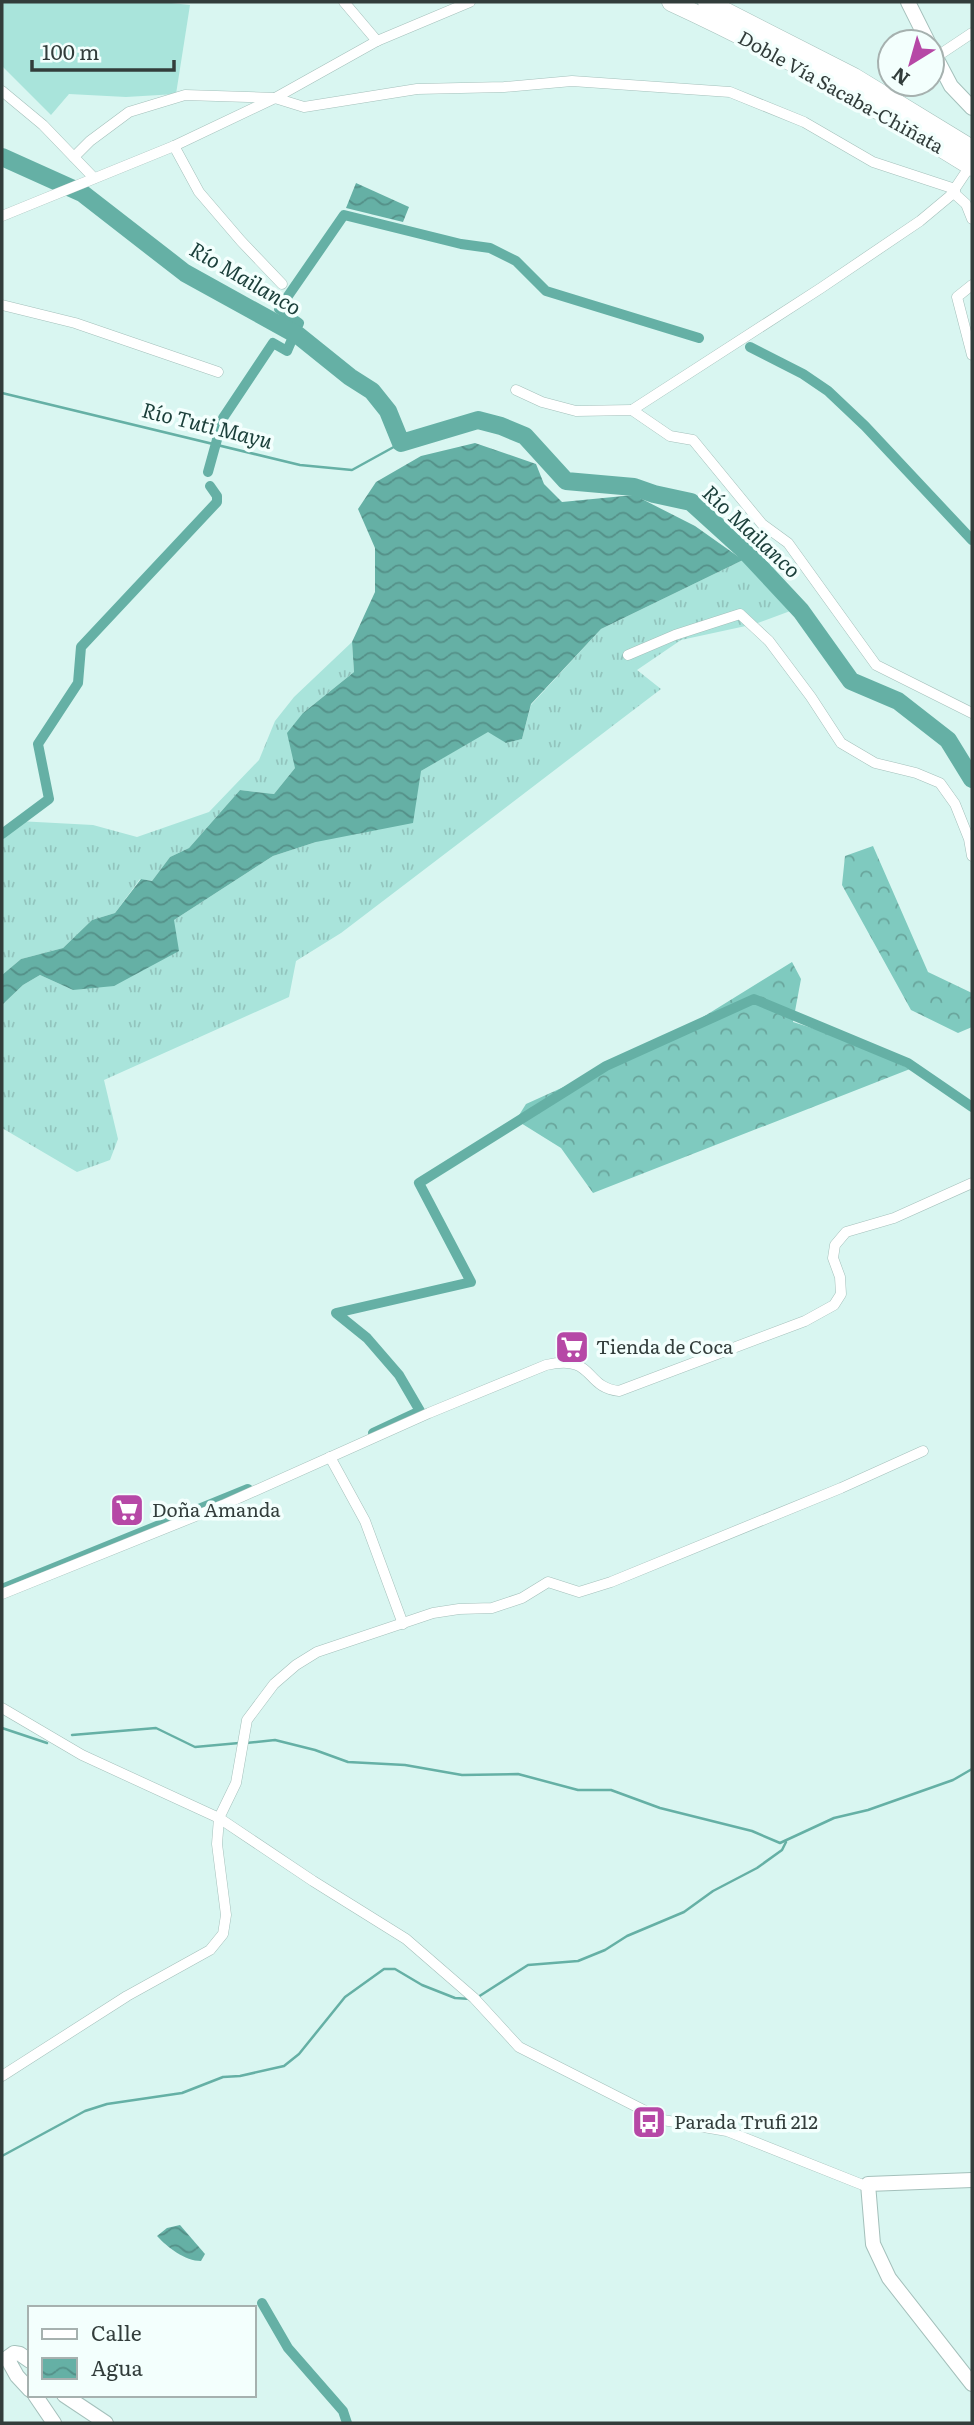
<svg xmlns="http://www.w3.org/2000/svg" width="974" height="2425" viewBox="0 0 974 2425" font-family="Literata,serif">
<style>
.grass{fill:url(#grass-tufts)}
.forest{fill:url(#forest-crowns)}
.garden{fill:#a9e4db}
.water{fill:url(#water-waves)}
.lines{fill:none;stroke-linecap:round;stroke-linejoin:round}
.stream{stroke:#65b0a5;stroke-width:2.5}
.canal{stroke:#65b0a5;stroke-width:10}
.river{stroke:#65b0a5;stroke-width:18}
.street-casing{stroke:#a4c0bb;stroke-width:11}
.secondary-casing{stroke:#a4c0bb;stroke-width:16}
.highway-casing{stroke:#a4c0bb;stroke-width:19}
.street{stroke:#fff;stroke-width:10}
.secondary{stroke:#fff;stroke-width:14}
.highway{stroke:#fff;stroke-width:18}
.labels{text-anchor:middle;stroke-width:7;stroke-linejoin:round;paint-order:stroke}
.street-label{font-size:19px;fill:#323d3b;stroke:#f3fffd}
.poi-label{font-size:19px;fill:#323d3b;stroke:#f3fffd;text-anchor:start}
.water-label{font-size:21px;font-style:italic;fill:#1a3e39;stroke:#f3fffd}
</style>
<defs>
<pattern id="grass-tufts" width="24" height="20" patternUnits="userSpaceOnUse" patternTransform="scale(1.75)"><rect width="24" height="20" fill="#a9e4db"/><path d="M3 7l-1-3M5 7V3M7 7l1-3M15 17l-1-3M17 17v-4M19 17l1-3" fill="none" stroke="#92c4bd"/></pattern>
<pattern id="forest-crowns" width="20" height="18" patternUnits="userSpaceOnUse" patternTransform="scale(1.75)"><rect width="20" height="18" fill="#7fcabf"/><path d="M2 6a3 3 0 1 1 6 0M12 15a3 3 0 1 1 6 0" fill="none" stroke="#69a59c"/></pattern>
<pattern id="water-waves" width="16" height="10" patternUnits="userSpaceOnUse" patternTransform="scale(1.75)"><rect width="16" height="10" fill="#65b0a5"/><path d="M0 5q4-4 8 0t8 0" fill="none" stroke="#549088"/></pattern>
</defs>
<rect width="100%" height="100%" fill="#d9f6f1"/>
<g class="grass">
<path d="M743,560L793,610L755,624L681,640L637,670L661,689L341,933L296,961L289,997L104,1080L118,1139L110,1160L77,1172L2,1128V1005L23,985L40,975L73,990L174,920L273,856L316,842L421,771L488,731L506,743L522,739L531,705L601,629Z"/>
<path d="M352,642L354,672L303,713L295,768L274,794L240,790L189,848L170,857L152,881L140,879L115,913L92,920L63,948L21,959L2,975V834L18,821L93,825L137,837L209,812L259,760L275,721L294,697Z"/>
</g>
<g class="forest">
<path d="M873,846L928,972L972,993V1027L958,1033L911,1010L842,885L845,856Z"/>
<path d="M792,962L801,979L793,1022L837,1036L910,1069L593,1193L561,1148L516,1120L526,1104L661,1043Z"/>
</g>
<path class="garden" d="M2,2H162L190,5L176,94L126,97L69,94L51,115L2,66Z"/>
<g class="water">
<path d="M356,183L409,207L403,222L346,208Z"/>
<path d="M475,443L536,464L544,484L562,502L634,495L695,526L743,560L601,629L531,704L522,739L506,743L488,732L421,771L413,823L316,842L273,856L174,920L179,951L114,986L73,990L40,975L23,985L2,1005V975L21,959L63,948L92,920L115,913L141,879L152,881L170,857L189,848L240,790L274,794L295,768L287,733L303,713L354,672L352,642L375,592V548L358,509L376,482L421,456Z"/>
<path d="M180,2225L205,2254L201,2261C185,2261 167,2247 157,2236L167,2228Z"/>
</g>
<g class="lines">
<g class="stream">
<path d="M2,393L300,465L352,470L401,443"/>
<path d="M2,1728L47,1743"/>
<path d="M72,1735L156,1728L195,1747L239,1743"/>
<path d="M246,1743L275,1740L315,1750L348,1762L405,1765L462,1775L518,1774L578,1790H611L660,1808L752,1831L780,1843L834,1818L868,1810L953,1780L972,1769"/>
<path d="M478,1997L528,1965L578,1961L605,1950L627,1936L684,1912L713,1891L757,1868L782,1850L786,1842"/>
<path d="M2,2156L85,2111L107,2104L182,2093L223,2077L240,2076L284,2066L299,2054L345,1997L384,1969H395L422,1985L455,1998L471,1999"/>
</g>
<g class="canal">
<path d="M750,347L803,374L828,391L865,426L972,540"/>
<path d="M208,472L223,418L273,343L287,351L299,323L279,309L344,215L461,244L490,248L516,261L546,291L699,338"/>
<path d="M2,834L49,799L38,744L78,683L81,647L217,502V496L210,486"/>
<path d="M373,1433L420,1411L399,1375L367,1338L336,1313L471,1282L419,1183L606,1066L754,999L908,1063L972,1107"/>
<path d="M2,1589L248,1489"/>
<path d="M262,2303L288,2348L343,2411L347,2423"/>
</g>
<path class="river" d="M2,157L82,193L185,273L299,336L350,377L372,391L388,411L401,443L478,420L501,426L525,436L566,481L634,487L654,494L691,502L745,551L801,611L851,681L898,701L948,740L972,779"/>
<g class="street-casing">
<g id="street">
<path d="M344,2L377,41"/>
<path d="M936,57L972,33"/>
<path d="M2,91L43,125L94,178"/>
<path d="M174,146L199,192L241,241L282,284"/>
<path d="M74,157L90,141L129,112L185,95L275,98L304,107L417,89L504,87L572,81L730,92L804,122L873,162L955,189V194L966,204L972,219"/>
<path d="M2,216L174,146L275,98L377,41L470,2"/>
<path d="M972,285L957,297L972,355"/>
<path d="M2,305L75,323L218,372"/>
<path d="M516,390L542,402L576,411L632,410L670,436L693,440L762,524L788,543L876,665L972,713"/>
<path d="M632,410L821,288L920,221L950,196L970,166"/>
<path d="M628,655L675,635L740,614L769,641L811,697L841,743L875,763L916,773L940,783L955,804L969,839L972,856"/>
<path d="M330,1457L365,1521L403,1624"/>
<path d="M2,1594L223,1505L429,1413L546,1365C596,1354 583,1387 619,1391L805,1321L834,1305L841,1294L840,1277L833,1258L835,1245L846,1232L894,1218L972,1183"/>
<path d="M2,1708L82,1755L219,1818L313,1881L406,1939L474,1998L519,2047L663,2120L727,2131L863,2185L868,2184"/>
<path d="M2,2076L127,1996L210,1950L223,1934L226,1915L217,1844L219,1818L236,1783L247,1720L274,1684L296,1665L317,1652L433,1613L459,1609L492,1608L522,1598L548,1582L579,1592L611,1582L841,1488L923,1451"/>
</g>
</g>
<g class="secondary-casing">
<g id="secondary">
<path d="M908,2L928,42"/>
<path d="M932,50L951,86L972,108"/>
<path d="M972,2180L868,2184L873,2244L889,2278L972,2384"/>
<path d="M30,2361L20,2354L14,2353L7,2358L17,2376L30,2390"/>
<path d="M35,2395L54,2423"/>
<path d="M64,2395L106,2423"/>
</g>
</g>
<g class="highway-casing">
<g id="highway">
<path d="M671,2C775,50 875,106 972,167"/>
<path d="M707,2L854,77L972,149"/>
</g>
</g>
<use href="#street" class="street"/>
<use href="#secondary" class="secondary"/>
<use href="#highway" class="highway"/>
</g>
<defs>
<g id="supermarket-square" transform="scale(1.75)"><rect x="-9" y="-9" width="18" height="18" rx="4" fill="#b648a6" stroke="#f3fffd"/><path d="M-6-5.5h2.5l.6 2H6L4.5 2H-2.5L-4.4-4H-6ZM-1.5 3.2a1.3 1.3 0 1 0 .1 0ZM3 3.2a1.3 1.3 0 1 0 .1 0Z" fill="#fff"/></g>
<g id="bus-square" transform="scale(1.75)"><rect x="-9" y="-9" width="18" height="18" rx="4" fill="#b648a6" stroke="#f3fffd"/><path d="M-5-6H5V4H4V6H2V4H-2V6H-4V4H-5ZM-3.5-4V0h7V-4ZM-3.5 1.2v1.5H-2V1.2ZM2 1.2v1.5H3.5V1.2Z" fill="#fff"/></g>
</defs>
<g fill-rule="evenodd">
<use href="#supermarket-square" x="572" y="1347"/>
<use href="#supermarket-square" x="127" y="1510"/>
<use href="#bus-square" x="649" y="2122"/>
</g>
<g class="labels">
<g class="street-label">
<text transform="translate(841 92) rotate(29)" y="7">Doble Vía Sacaba-Chiñata</text>
</g>
<g class="poi-label">
<text x="596" y="1354">Tienda de Coca</text>
<text x="152" y="1517">Doña Amanda</text>
<text x="674" y="2129">Parada Trufi 212</text>
</g>
<g class="water-label">
<text transform="translate(245 279) rotate(30)" y="7">Río Mailanco</text>
<text transform="translate(207 426) rotate(14)" y="7">Río Tuti Mayu</text>
<text transform="translate(751 532) rotate(43)" y="7">Río Mailanco</text>
</g>
</g>
<rect width="974" height="2425" fill="none" stroke="#323d3b" stroke-width="7"/>
<rect x="28" y="2306" width="228" height="91" fill="#f3fffd" stroke="#a6b1af" stroke-width="2"/>
<rect x="42" y="2329" width="35" height="10" fill="#ffffff" stroke="#a6b1af" stroke-width="2"/>
<text x="91" y="2341" font-size="21" fill="#323d3b">Calle</text>
<rect x="42" y="2358" width="35" height="21" fill="url(#water-waves)" stroke="#a6b1af" stroke-width="2"/>
<text x="91" y="2376" font-size="21" fill="#323d3b">Agua</text>
<g transform="translate(911 63) rotate(217)"><circle r="33" fill="#f3fffd" stroke="#a6b1af" stroke-width="2"/>
<path d="M0-5L12 26L0 18L-12 26Z" fill="#b648a6"/>
<text y="-10" font-size="19" font-weight="bold" text-anchor="middle" fill="#323d3b">N</text>
</g>
<path d="M32 60v10h142v-10" fill="none" stroke="#323d3b" stroke-width="3.5"/>
<text x="42" y="60" font-size="21" fill="#323d3b" stroke="#f3fffd" stroke-width="5" paint-order="stroke">100 m</text>
</svg>
